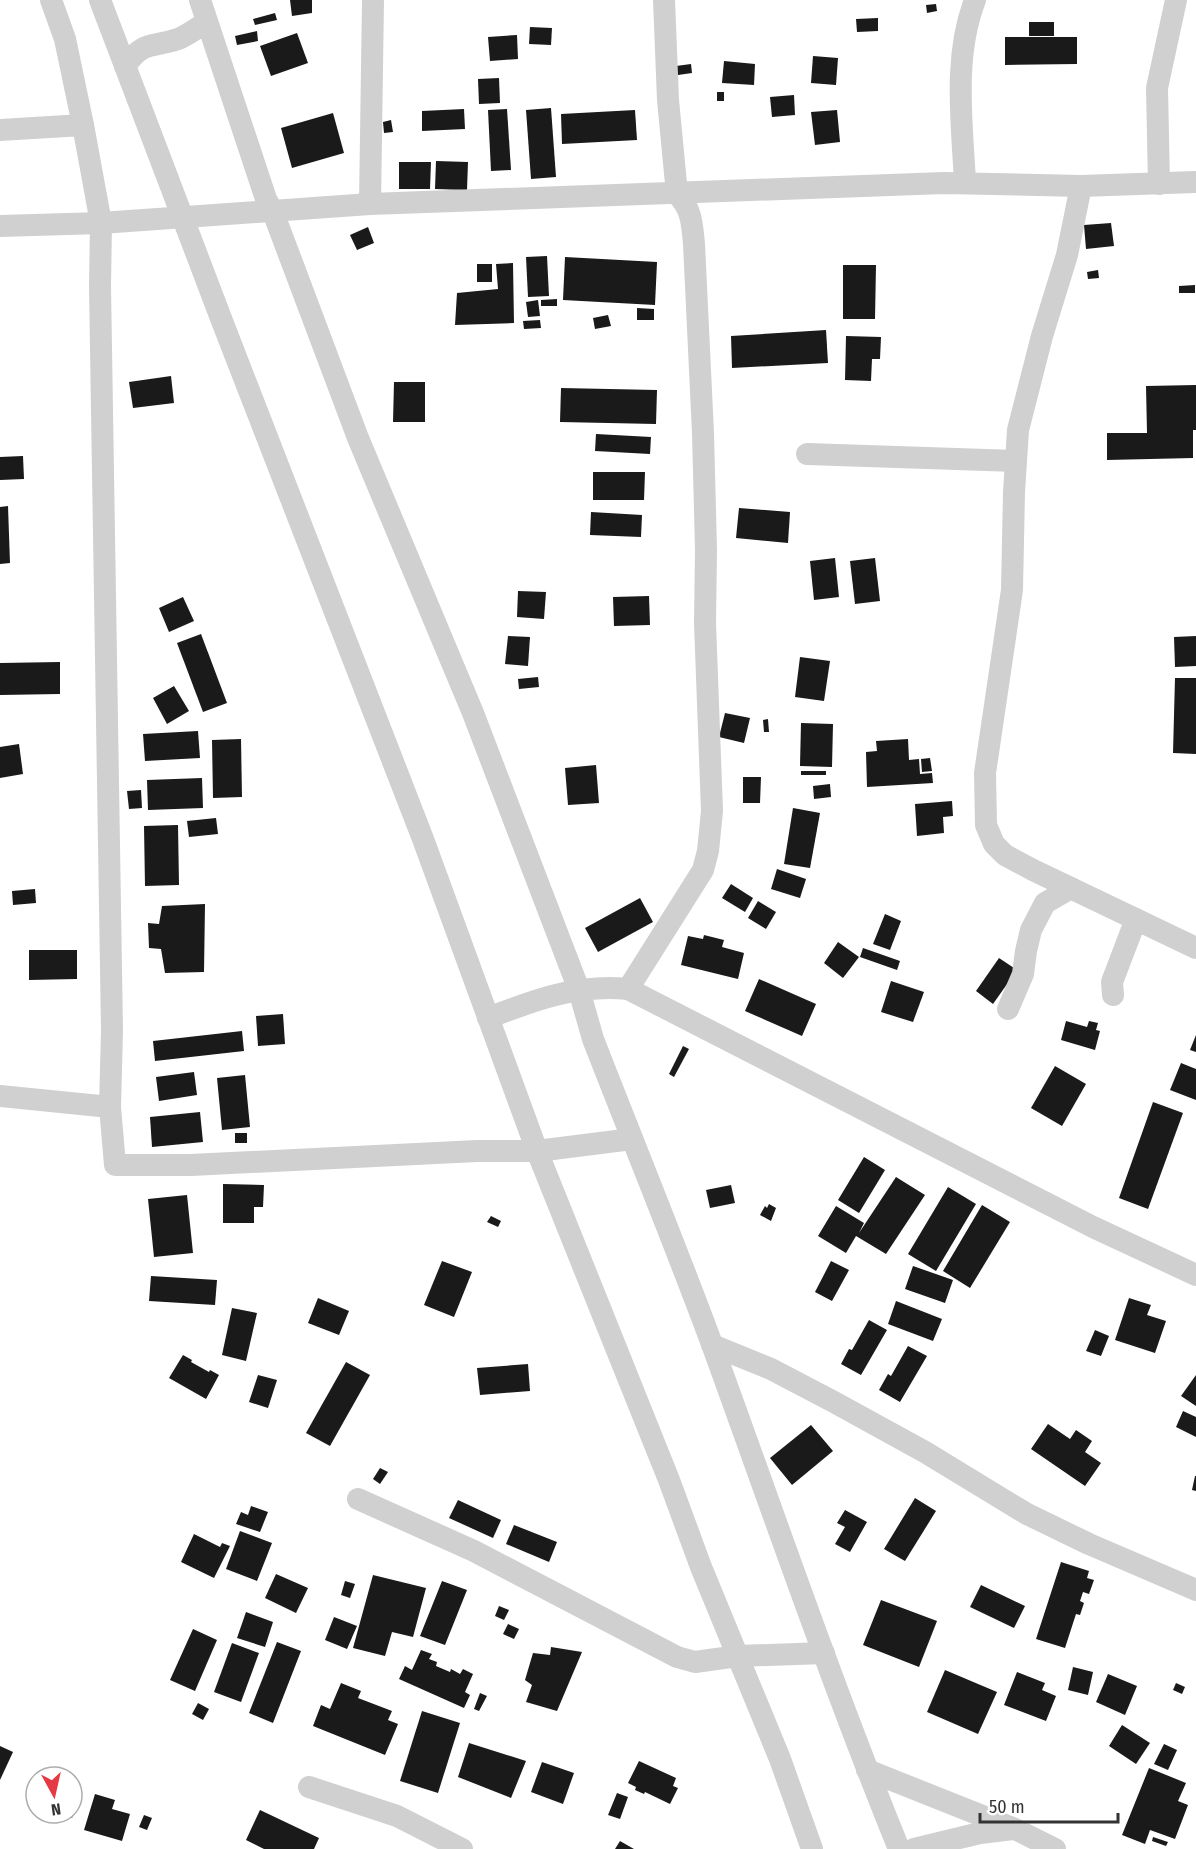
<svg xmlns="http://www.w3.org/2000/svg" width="1196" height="1849" viewBox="0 0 1196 1849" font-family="'Fira Sans Condensed',sans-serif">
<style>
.building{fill:#1a1a1a}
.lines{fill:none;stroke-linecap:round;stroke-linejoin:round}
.minor{stroke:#d0d0d0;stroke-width:22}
</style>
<rect width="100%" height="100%" fill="#fff"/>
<g class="building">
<path d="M290,0H312V13L292,16Z"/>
<path d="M936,4L937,11L927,13L926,5Z"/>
<path d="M275,13L277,20L255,25L253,19Z"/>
<path d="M878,18V31L857,32L856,19Z"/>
<rect x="1029" y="22" width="25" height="14"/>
<path d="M530,27L552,28L551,45L529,44Z"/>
<path d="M257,31L258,41L237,45L235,36Z"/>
<path d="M297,33L308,63L271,76L260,46Z"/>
<path d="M517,35L518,59L490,61L488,37Z"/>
<path d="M1005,37H1077V64L1005,65Z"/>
<path d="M813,56L838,58L836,85L811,83Z"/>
<path d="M724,61L755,64L754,85L722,83Z"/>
<path d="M691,64L692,73L678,75L676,66Z"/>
<path d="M499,78L500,103L479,104L478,79Z"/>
<rect x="717" y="92" width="7" height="9"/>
<path d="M794,95L795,115L772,117L770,97Z"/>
<path d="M551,108L556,177L531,179L526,110Z"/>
<path d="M464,109L465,129L422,131V111Z"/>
<path d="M507,109L511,170L491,171L488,110Z"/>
<path d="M635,110L637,140L562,144L561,114Z"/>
<path d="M837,110L840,142L815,145L811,112Z"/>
<path d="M333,113L344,153L292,168L281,128Z"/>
<path d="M391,120L393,132L384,133L383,122Z"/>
<path d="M436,161L468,162L467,190L435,189Z"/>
<path d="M399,162H431L430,189H399Z"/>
<path d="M1111,223L1114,246L1086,249L1084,225Z"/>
<path d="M368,227L374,243L357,250L350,235Z"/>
<path d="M547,256L549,296L528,297L526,257Z"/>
<path d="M565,257L657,262L655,305L563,300Z"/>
<path d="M513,263L514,323L455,325L457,293L498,289L496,264Z"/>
<rect x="477" y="264" width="15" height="18"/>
<path d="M843,265H876L875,319H843Z"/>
<path d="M1098,270L1099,278L1088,279L1087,272Z"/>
<path d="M1195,285V293H1179V286Z"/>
<path d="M557,299V306H541V300Z"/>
<path d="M538,300L540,316L528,317L526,302Z"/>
<path d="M637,308L654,309V320H637Z"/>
<path d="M608,315L611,326L595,329L593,318Z"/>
<path d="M540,320L541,328L524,329L523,321Z"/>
<path d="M826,330L828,363L732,368L731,336Z"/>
<path d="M846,336L881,337L880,359H872L871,381L845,380Z"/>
<path d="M171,376L174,403L133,408L129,382Z"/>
<path d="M394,382H425V422H393Z"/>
<path d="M1196,385V430H1193V458L1107,460V433H1147L1146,386Z"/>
<path d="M561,388L657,390L656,424L560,422Z"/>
<path d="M596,434L651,437L650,454L595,451Z"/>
<path d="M23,456L24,479L0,480V457Z"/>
<path d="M593,472H645L644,500H593Z"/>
<path d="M8,506L10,563L0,564V507Z"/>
<path d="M739,508L790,512L788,543L736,538Z"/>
<path d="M591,512L642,515L641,537L590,535Z"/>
<path d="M835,558L839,597L814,600L810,561Z"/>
<path d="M875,558L880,601L855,604L850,561Z"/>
<path d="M518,591L546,592L544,619L517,617Z"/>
<path d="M649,596L650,625L614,626L613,597Z"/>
<path d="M183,597L194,621L169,632L159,608Z"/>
<path d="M201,634L227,703L203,712L177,643Z"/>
<path d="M508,636L530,637L528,666L505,664Z"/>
<path d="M1196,636V666L1175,667L1174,637Z"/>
<path d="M800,657L830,661L824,701L795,697Z"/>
<path d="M60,662V694L0,695V663Z"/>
<path d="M538,677L539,687L519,689L518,679Z"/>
<path d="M1175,678H1196V754L1173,753Z"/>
<path d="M174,686L189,711L167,724L153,698Z"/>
<path d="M725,713L750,718L744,743L719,737Z"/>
<path d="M768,719L769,732H764L763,720Z"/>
<path d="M801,723L833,724L832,767L800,766Z"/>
<path d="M198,731L200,758L145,761L143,734Z"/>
<path d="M241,739L242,797L213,798L212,740Z"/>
<path d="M908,739L909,760L919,759L920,774L932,773L933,783L867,787L866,752L877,751L876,741Z"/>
<path d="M19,744L23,774L0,778V747Z"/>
<path d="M930,758L932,771L922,772L921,759Z"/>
<path d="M596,765L599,803L568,805L565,768Z"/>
<rect x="801" y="771" width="25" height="4"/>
<path d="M743,777H761L760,803H743Z"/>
<path d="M202,778L203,808L148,810L147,780Z"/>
<path d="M830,784L831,797L814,799L813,786Z"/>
<path d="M141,790L142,808L129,809L127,791Z"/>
<path d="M952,801L953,816L943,817L944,833L917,836L915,804Z"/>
<path d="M793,808L820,813L810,868L784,864Z"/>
<path d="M216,818L218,834L189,837L187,821Z"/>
<path d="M178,825L179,885L145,886L144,826Z"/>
<path d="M777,869L806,879L800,898L771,889Z"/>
<path d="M731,884L753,898L745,912L722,898Z"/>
<path d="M35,889L36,903L13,905L12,891Z"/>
<path d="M640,898L653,922L598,952L585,928Z"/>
<path d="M758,901L776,912L766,929L748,918Z"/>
<path d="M205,904L204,972L165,973L161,949L149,948L148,923L159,924L162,906Z"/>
<path d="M885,914L901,921L890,950L873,944Z"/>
<path d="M704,935L724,940L722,947L744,953L738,979L681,965L688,936L703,939Z"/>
<path d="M838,942L859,957L843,978L824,963Z"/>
<path d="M863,948L900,961L897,970L860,957Z"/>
<path d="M29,950H77V979L29,980Z"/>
<path d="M999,958L1017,970L993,1004L976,991Z"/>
<path d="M759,979L816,1004L802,1036L745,1011Z"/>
<path d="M891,981L924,992L913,1022L881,1012Z"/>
<path d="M283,1014L285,1044L258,1046L256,1016Z"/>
<path d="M1066,1021L1087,1027L1089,1021L1098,1023L1096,1030L1100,1031L1095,1050L1061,1040Z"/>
<path d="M242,1031L244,1051L155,1061L153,1041Z"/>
<path d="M1196,1035V1052L1190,1050Z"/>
<path d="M683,1046L689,1049L674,1077L669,1074Z"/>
<path d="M1181,1063L1196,1069V1100L1170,1090Z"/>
<path d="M1055,1066L1086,1084L1062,1126L1031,1108Z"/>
<path d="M194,1072L197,1095L159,1101L156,1077Z"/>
<path d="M245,1075L250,1127L222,1130L217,1078Z"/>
<path d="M1153,1102L1183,1113L1148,1209L1119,1198Z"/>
<path d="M200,1112L203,1142L152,1147L150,1117Z"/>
<rect x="235" y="1133" width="12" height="10"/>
<path d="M864,1157L885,1170L859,1213L838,1200Z"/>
<path d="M896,1177L925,1195L886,1254L856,1236L846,1253L818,1236L836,1206L864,1223L859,1233Z"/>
<path d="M223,1184L264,1185L263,1207H254V1223H223Z"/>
<path d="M731,1185L735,1203L710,1208L706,1190Z"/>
<path d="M948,1187L976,1204L936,1271L908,1254Z"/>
<path d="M187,1195L193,1253L154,1257L148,1199Z"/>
<path d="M769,1204L776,1208L771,1221L760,1215L765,1206L767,1208Z"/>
<path d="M982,1205L1010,1222L970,1288L943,1271Z"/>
<path d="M491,1216L501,1221L498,1227L487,1222Z"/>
<path d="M442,1261L472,1272L454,1317L424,1305Z"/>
<path d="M831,1261L849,1270L832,1301L815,1292Z"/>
<path d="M913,1266L953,1280L945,1303L905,1289Z"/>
<path d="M151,1276L217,1280L215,1305L149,1301Z"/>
<path d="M318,1298L349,1311L339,1335L308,1323Z"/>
<path d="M1129,1298L1151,1305L1147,1315L1166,1321L1155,1353L1115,1340Z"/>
<path d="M896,1301L942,1319L933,1341L888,1324Z"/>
<path d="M232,1308L257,1313L246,1361L222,1355Z"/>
<path d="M869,1320L887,1330L861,1375L841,1364L849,1349L852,1350Z"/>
<path d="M1095,1330L1109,1336L1101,1356L1086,1351Z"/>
<path d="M908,1346L927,1356L900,1402L879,1390L888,1374L891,1376Z"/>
<path d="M183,1355L192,1360L191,1362L209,1372L210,1370L219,1375L206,1399L169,1378Z"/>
<path d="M346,1362L370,1375L330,1446L306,1433Z"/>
<path d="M528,1364L530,1391L480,1395L477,1368Z"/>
<path d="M258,1375L277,1380L268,1408L249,1402Z"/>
<path d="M1196,1375V1406L1181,1396Z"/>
<path d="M1183,1411L1196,1417V1437L1176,1427Z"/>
<path d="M1048,1424L1070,1439L1076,1430L1092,1441L1085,1452L1101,1463L1085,1486L1031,1449Z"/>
<path d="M811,1425L833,1451L792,1485L770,1458Z"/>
<path d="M380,1468L388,1472L380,1484L373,1479Z"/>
<path d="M1195,1476H1196V1491L1192,1490Z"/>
<path d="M915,1498L936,1511L905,1561L884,1549Z"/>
<path d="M458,1500L501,1520L493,1538L449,1518Z"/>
<path d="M251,1506L268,1512L260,1532L236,1524L241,1512L248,1515Z"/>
<path d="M845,1510L867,1522L850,1552L835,1544L845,1527L837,1523Z"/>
<path d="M514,1525L557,1542L549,1562L506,1544Z"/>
<path d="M240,1531L272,1543L257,1581L226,1569Z"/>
<path d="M194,1534L220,1547L222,1543L230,1546L214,1578L181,1562Z"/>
<path d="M1061,1562L1089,1571L1087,1578L1094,1580L1089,1594L1083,1592L1080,1601L1084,1603L1080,1615L1076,1614L1065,1648L1036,1639Z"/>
<path d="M276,1574L308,1588L296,1613L265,1598Z"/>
<path d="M373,1575L426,1588L413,1637L392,1632L385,1656L353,1648Z"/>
<path d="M345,1581L355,1584L350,1598L341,1595Z"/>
<path d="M442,1581L467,1590L445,1645L420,1636Z"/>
<path d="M981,1585L1025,1606L1014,1628L970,1607Z"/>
<path d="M881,1600L937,1621L919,1667L863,1645Z"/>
<path d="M499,1606L509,1610L504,1620L495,1616Z"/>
<path d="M246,1612L273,1622L265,1647L237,1638Z"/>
<path d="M334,1617L357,1626L347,1649L325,1640Z"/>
<path d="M508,1624L519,1629L514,1639L503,1634Z"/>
<path d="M193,1629L217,1640L195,1691L170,1680Z"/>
<path d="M277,1642L301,1651L273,1723L249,1713Z"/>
<path d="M232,1643L259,1653L241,1702L214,1692Z"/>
<path d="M551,1647L582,1652L557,1711L526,1702L532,1685L525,1680L533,1653L550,1655Z"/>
<path d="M421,1650L432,1654L429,1659L437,1662L436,1666L450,1672L451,1669L460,1674L463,1669L473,1674L465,1692L470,1695L464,1708L399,1679L405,1666L412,1670Z"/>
<path d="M1073,1667L1093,1672L1088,1695L1068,1690Z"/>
<path d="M945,1670L997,1692L978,1734L927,1712Z"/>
<path d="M1017,1672L1045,1683L1042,1690L1056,1696L1046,1721L1004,1705Z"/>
<path d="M1108,1674L1137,1686L1125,1715L1096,1702Z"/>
<path d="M341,1683L361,1691L358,1698L392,1711L388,1720L398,1724L385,1755L313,1726L321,1705L330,1709Z"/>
<path d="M1176,1683L1185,1687L1182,1694L1173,1690Z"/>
<path d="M480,1693L487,1696L479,1711L474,1709Z"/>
<path d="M198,1703L209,1709L203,1720L192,1714Z"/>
<path d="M422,1711L460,1723L438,1793L400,1781Z"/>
<path d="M1122,1725L1150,1743L1136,1764L1109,1746Z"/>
<path d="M469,1743L526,1761L511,1798L458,1777Z"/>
<path d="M1164,1744L1177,1750L1168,1770L1154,1764Z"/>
<path d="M0,1746L13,1752L0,1780Z"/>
<path d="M639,1761L676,1778L673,1786L678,1788L670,1804L645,1792L644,1794L635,1790L636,1787L628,1783Z"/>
<path d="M542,1762L574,1773L563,1804L531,1792Z"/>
<path d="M1149,1768L1186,1783L1178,1801L1188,1805L1175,1839L1150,1830L1145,1844L1122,1835Z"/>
<path d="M617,1793L628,1797L620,1819L608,1815Z"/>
<path d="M95,1794L115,1800L112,1809L130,1814L122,1841L84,1830Z"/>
<path d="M72,1802L77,1804L72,1818L60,1813H72Z"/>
<path d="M260,1810L319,1838L314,1849H264L246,1840Z"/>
<path d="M144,1815L152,1818L147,1830L139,1827Z"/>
<path d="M1153,1837L1168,1842L1166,1846L1152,1841Z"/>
<path d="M620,1841L634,1849H615Z"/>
</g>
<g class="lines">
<g class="minor">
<path d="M51,0L65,39L83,125"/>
<path d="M100,0L222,321L423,839L537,1151L669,1480L701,1567L780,1759L812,1849"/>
<path d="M200,0L266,199L273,212L358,438L473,713L579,990L593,1039C633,1142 675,1244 713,1347C774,1515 832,1684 899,1849"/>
<path d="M125,66C144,40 151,48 178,39C188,35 198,27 207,22"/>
<path d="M0,130L83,125L101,223L100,286L112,1031L110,1107L115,1165H191L477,1151H537L632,1139"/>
<path d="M965,182C962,122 953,57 975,0"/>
<path d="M1159,184L1157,88L1176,0"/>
<path d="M1081,186L1067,255L1042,336L1018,430L1014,492L1012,590L985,773L986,825L994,844L1005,855L1033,870L1196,948"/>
<path d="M370,204L373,0"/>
<path d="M0,226L101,223L370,204L944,183L1081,186L1196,182"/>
<path d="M807,454L1016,461"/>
<path d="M628,989L703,870L708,851L712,811L705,623L706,550L703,433L694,244C692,224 692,209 677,194L668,100L664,0"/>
<path d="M1113,995L1112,982L1136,919"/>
<path d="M1008,1009L1023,974L1026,951L1031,930L1045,903L1071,888"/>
<path d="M488,1018C534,1000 577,984 628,989L1093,1227L1196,1275"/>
<path d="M0,1096L110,1107"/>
<path d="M712,1345L771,1369L834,1402L925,1452L1027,1514L1089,1544L1196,1590"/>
<path d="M358,1499L474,1551L677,1657L695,1662L738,1656L824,1653"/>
<path d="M867,1770L1015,1829L1055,1849"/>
<path d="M309,1787L397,1816L462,1849"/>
<path d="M914,1849L980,1833L1013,1829"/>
</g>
</g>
<g transform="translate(54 1795) rotate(172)"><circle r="28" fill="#ffffff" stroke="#adadad" stroke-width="1.5"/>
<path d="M0-4.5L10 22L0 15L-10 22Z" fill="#e63946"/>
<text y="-9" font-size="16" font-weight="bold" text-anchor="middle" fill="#333333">N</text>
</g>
<path d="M980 1813v9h138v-9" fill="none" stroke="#333333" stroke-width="3"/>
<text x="989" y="1813" font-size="18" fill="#333333" stroke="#ffffff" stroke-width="4.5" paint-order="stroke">50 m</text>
</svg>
